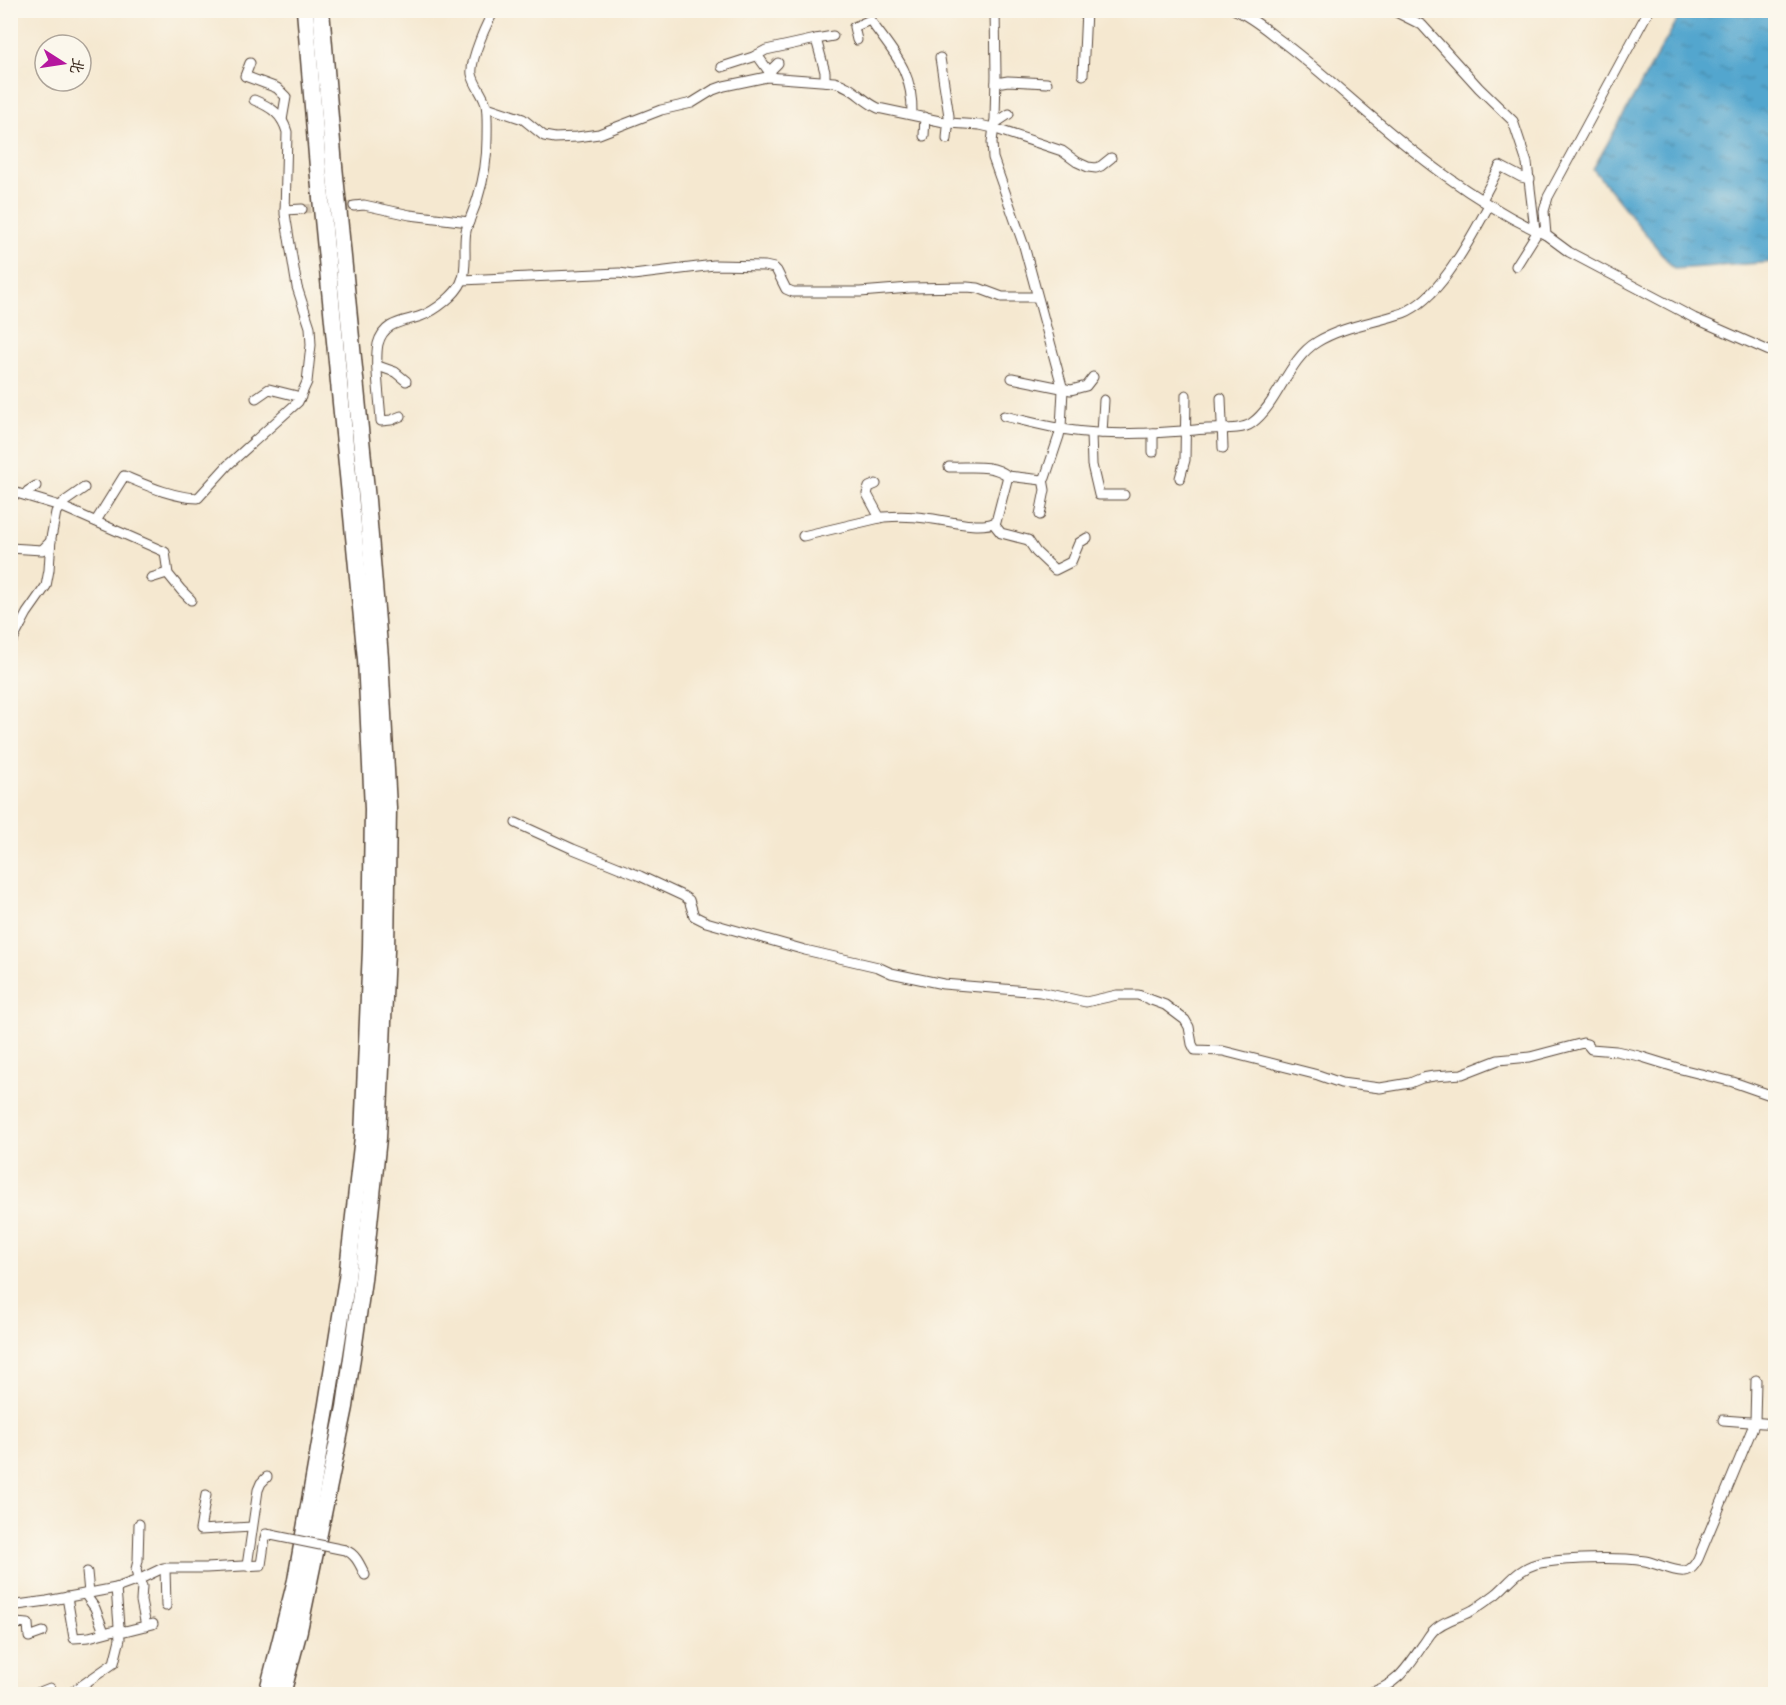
<svg xmlns="http://www.w3.org/2000/svg" width="1786" height="1705" viewBox="0 0 1786 1705" font-family="'Patrick Hand','LXGW WenKai TC',sans-serif">
<style>
.water{fill:url(#water-ripples);stroke:#476876;stroke-width:1.5}
.lines{fill:none;stroke-linecap:round;stroke-linejoin:round}
.minor-tunnel{stroke:#d0c2ac;stroke-width:9;stroke-dasharray:9 4.5;stroke-linecap:butt}
.minor-casing{stroke:#574639;stroke-width:11}
.motorway-casing{stroke:#574639;stroke-width:19}
.minor{stroke:#fff;stroke-width:9}
.motorway{stroke:#fff;stroke-width:16}
.minor-bridge-casing{stroke:#574639;stroke-width:11;stroke-linecap:butt}
.minor-bridge{stroke:#fff;stroke-width:9}
</style>
<defs>
<pattern id="water-ripples" width="26" height="14" patternUnits="userSpaceOnUse" patternTransform="scale(1.5)"><rect width="26" height="14" fill="#53a6ce"/><path d="M2 4q2-2 4 0t4 0M15 11q2-2 4 0t4 0" fill="none" stroke="#4687a7"/></pattern>
</defs>
<rect width="100%" height="100%" fill="#fbf7ec"/>
<filter id="ink" filterUnits="userSpaceOnUse"><feTurbulence type="fractalNoise" baseFrequency=".0167" numOctaves="2"/><feDisplacementMap in="SourceGraphic" scale="12" xChannelSelector="R" yChannelSelector="G"/><feConvolveMatrix kernelMatrix="1 2 1 2 8 2 1 2 1" color-interpolation-filters="sRGB"/></filter>
<filter id="wash" filterUnits="userSpaceOnUse"><feTurbulence type="fractalNoise" baseFrequency=".008" numOctaves="4" result="noise"/><feDisplacementMap in="SourceGraphic" scale="24" xChannelSelector="R" yChannelSelector="G"/><feGaussianBlur stdDeviation="1.35" result="paint"/><feColorMatrix in="noise" values="0 0 0 0 0 0 0 0 0 0 0 0 0 0 0 0 0 1.4 0 .05"/><feComposite in="paint" operator="in"/></filter>
<g filter="url(#wash)">
<rect width="100%" height="100%" fill="#f5e8d0"/>
<path class="water" d="M1683,10L1775,11V262L1674,269L1593,169Z"/>
</g>
<g filter="url(#ink)">
<g class="lines">
<path class="minor-tunnel" d="M302,209L354,206"/>
<g class="minor-casing">
<g id="minor">
<path d="M1235,10C1251,17 1264,28 1277,38C1303,57 1327,78 1351,99C1411,151 1474,203 1546,235"/>
<path d="M1392,10L1422,25L1479,88L1513,121L1527,163L1535,230"/>
<path d="M1649,10L1548,197L1544,211L1546,235L1569,252L1694,318L1776,354"/>
<path d="M816,39L833,36"/>
<path d="M857,40L854,27L870,20C894,54 913,70 912,114"/>
<path d="M757,55L773,77"/>
<path d="M940,58L949,116L947,139"/>
<path d="M250,63L245,76L277,88L286,97L282,120"/>
<path d="M722,67L753,57L766,50L816,39L825,72V81"/>
<path d="M769,72L778,63"/>
<path d="M1083,75L1086,10"/>
<path d="M996,83L1008,81L1047,83"/>
<path d="M487,107L523,119L544,136L555,138L577,137L599,134L661,110L692,103L713,90L724,86L767,77L834,82C853,86 861,100 878,108L949,123L980,125L993,128L1062,151L1077,162L1088,167L1096,168L1101,166L1111,158"/>
<path d="M994,124L1009,114"/>
<path d="M924,136L925,117"/>
<path d="M1482,200L1500,166L1521,177L1530,179"/>
<path d="M354,206L364,205L410,215L469,222"/>
<path d="M285,210L302,209"/>
<path d="M1516,266L1538,231"/>
<path d="M462,280L619,273L633,275L714,265L765,266L774,268L777,271L786,289L793,292H860L910,288L967,287L978,288L1002,297H1037"/>
<path d="M378,366L395,372L406,381"/>
<path d="M1012,378L1071,390L1086,386L1093,377"/>
<path d="M256,398L269,389L301,397"/>
<path d="M1221,398L1223,448"/>
<path d="M401,416L391,420L381,421C380,399 374,364 378,344C384,321 404,322 421,316C435,311 456,295 462,281C468,266 463,247 466,231C469,219 475,208 478,197C484,178 487,158 487,139C487,131 488,108 485,102C482,93 474,84 472,74C470,60 487,21 495,10"/>
<path d="M1004,416C1031,422 1057,430 1085,432C1125,436 1167,432 1207,429C1220,428 1241,431 1252,423C1278,404 1288,359 1317,342C1343,326 1374,323 1403,313C1440,299 1470,239 1489,205"/>
<path d="M1091,433L1092,465L1099,495H1124"/>
<path d="M1102,433L1104,400"/>
<path d="M1153,452V433"/>
<path d="M949,467C968,468 992,463 1008,476"/>
<path d="M1180,478L1185,460L1186,395"/>
<path d="M876,484L869,487L867,494L880,518"/>
<path d="M10,491L60,506L165,552L168,574L181,590L191,600"/>
<path d="M25,495L28,491L36,486"/>
<path d="M1040,515L1045,490L1043,479"/>
<path d="M96,521L124,476C148,486 172,497 198,498L228,465L298,402L307,382L311,345L310,327L297,287L285,214L287,132C282,114 271,107 254,100"/>
<path d="M993,523L1001,533L1028,540L1036,552L1055,570L1071,562L1079,543L1087,538"/>
<path d="M803,536L884,517C898,516 912,516 926,518C946,520 978,530 996,522L1008,476L1042,480L1045,478L1059,436L1061,427L1063,390L1024,246L993,158L992,142L995,119L996,75L995,10"/>
<path d="M10,548L42,550L51,541"/>
<path d="M151,578L167,573"/>
<path d="M10,645L27,613L46,586L49,570L51,538L56,512L64,502L84,488"/>
<path d="M516,823L573,849L640,876L683,896L689,900L694,916L706,922L805,950L878,967L891,973L943,984L1040,992L1086,1002L1117,995H1138L1165,1005L1185,1020L1189,1027L1192,1044L1195,1050L1223,1051L1318,1075L1341,1083L1380,1088L1410,1083L1422,1078L1434,1076L1462,1074L1498,1060L1530,1057L1583,1043L1587,1044L1591,1049L1616,1051L1639,1056L1681,1069L1733,1082L1776,1097"/>
<path d="M1723,1420L1776,1424"/>
<path d="M206,1495L200,1530L252,1527"/>
<path d="M139,1524L138,1561L136,1569L138,1580L142,1586L141,1601L146,1626"/>
<path d="M345,1550C356,1554 360,1565 365,1575"/>
<path d="M247,1566L258,1490L261,1483L267,1477"/>
<path d="M165,1568L166,1606"/>
<path d="M87,1572L89,1593"/>
<path d="M85,1594L95,1608L104,1632"/>
<path d="M67,1597L74,1638L89,1637L119,1629L125,1631L153,1624"/>
<path d="M10,1606L47,1601L116,1588L138,1580L163,1568H206L261,1565L265,1538L266,1534L271,1535"/>
<path d="M10,1619L15,1623L28,1624L29,1637L43,1632"/>
<path d="M35,1694L50,1688"/>
<path d="M65,1694L71,1693L114,1663L120,1639L116,1588"/>
<path d="M1260,1694H1291"/>
<path d="M1365,1694C1395,1687 1406,1670 1422,1646C1426,1641 1429,1635 1433,1631C1443,1620 1461,1617 1473,1610C1481,1605 1489,1599 1496,1594C1509,1583 1518,1569 1536,1564C1562,1558 1618,1557 1645,1561C1656,1563 1676,1573 1685,1571C1692,1570 1695,1564 1698,1559L1755,1422L1756,1380"/>
</g>
</g>
<g class="motorway-casing">
<g id="motorway">
<path d="M267,1694L296,1580L327,1404L347,1278L363,1137L371,949L373,809L366,659L318,167L305,10"/>
<path d="M282,1694L299,1630L345,1407L363,1280L378,1138L386,951L388,808L380,658L367,500L334,166L321,10"/>
</g>
</g>
<use href="#minor" class="minor"/>
<use href="#motorway" class="motorway"/>
<g class="minor-bridge-casing">
<path id="minor-bridge" d="M271,1535L345,1550"/>
</g>
<use href="#minor-bridge" class="minor-bridge"/>
</g>
</g>
<rect width="1786" height="1705" fill="none" stroke="#fbf7ec" stroke-width="36"/>
<g transform="translate(63 63) rotate(102)"><circle r="28" fill="#fbf7ec" stroke="#aea59a" stroke-width="1.5"/>
<path d="M0-4.5L10 22L0 15L-10 22Z" fill="#b5179e"/>
<text y="-9" font-size="16" font-weight="bold" text-anchor="middle" fill="#3b2a1e">北</text>
</g>
</svg>
